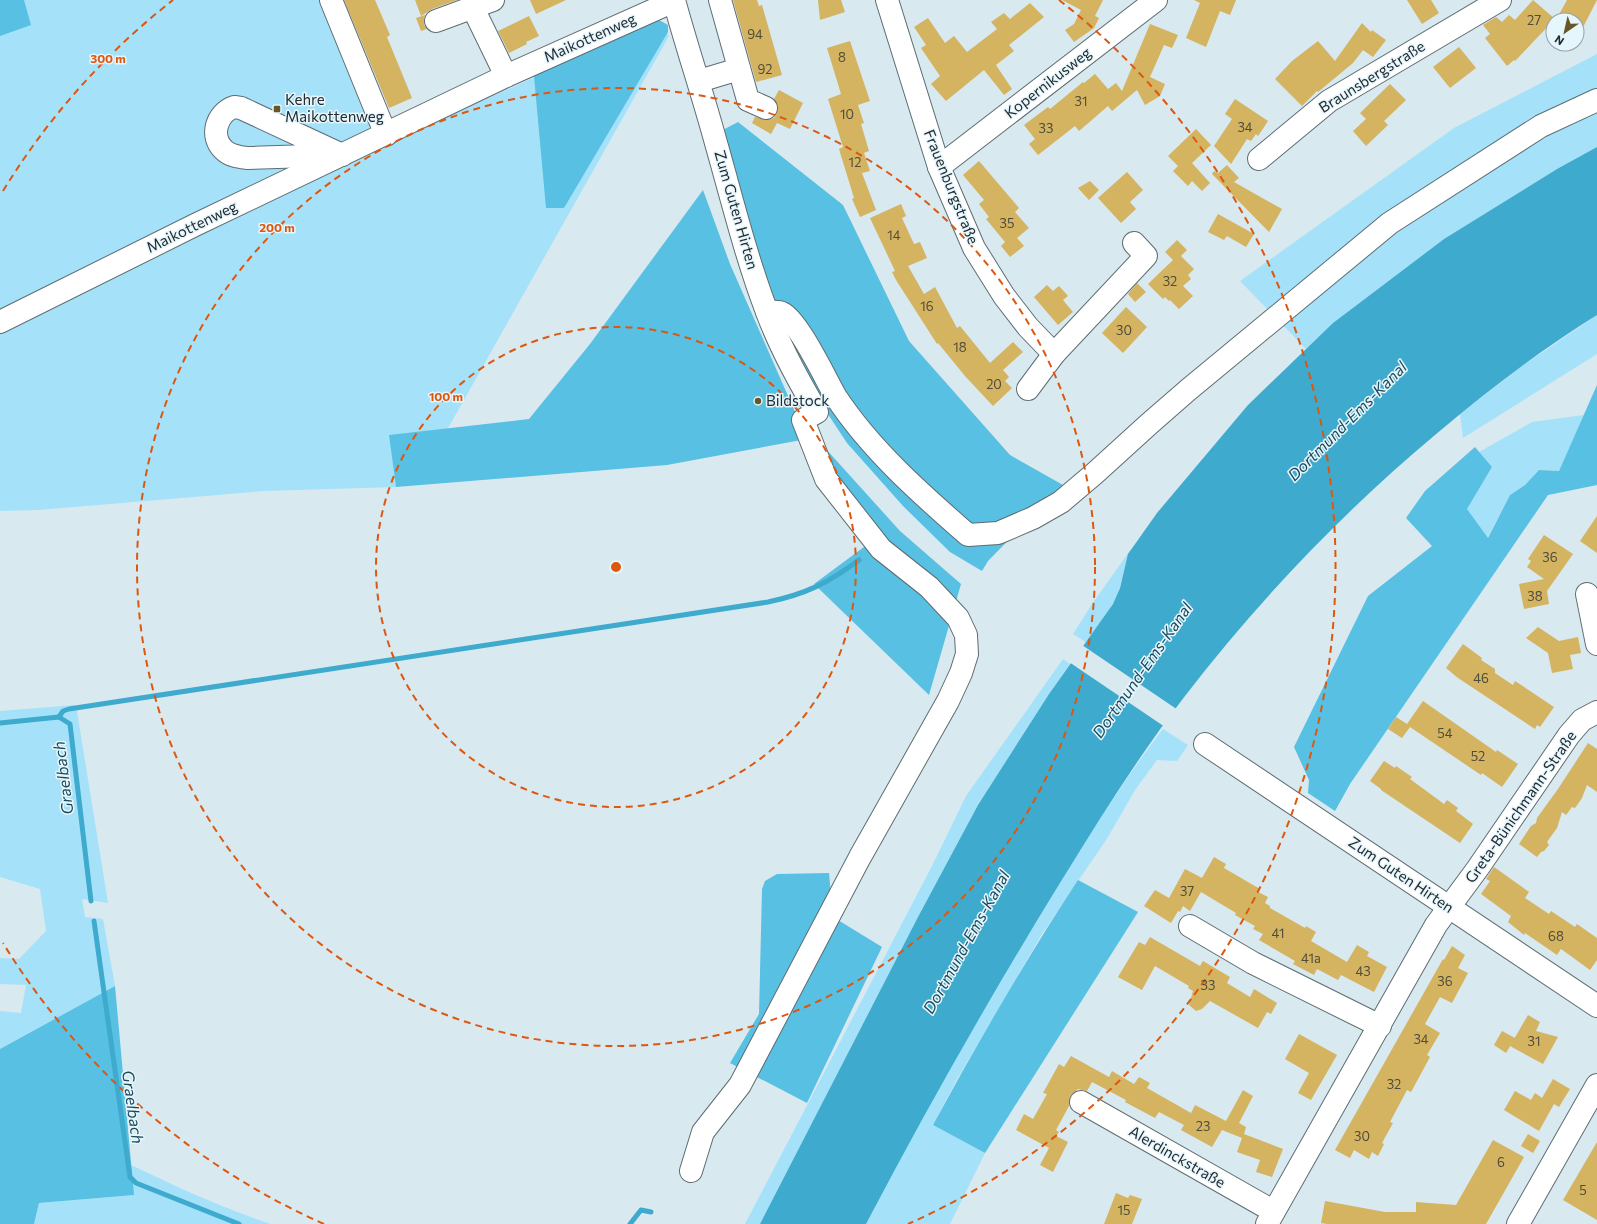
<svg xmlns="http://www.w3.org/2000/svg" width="1597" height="1224" viewBox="0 0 1597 1224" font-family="Commissioner,sans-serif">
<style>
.green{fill:#a5e2f9}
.forest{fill:#57c0e3}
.water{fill:#3eaacd}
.pier{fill:#d8e9f0}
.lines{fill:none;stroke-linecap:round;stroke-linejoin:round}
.stream{stroke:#3eaacd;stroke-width:5}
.building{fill:#d4b361}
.minor-casing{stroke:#5d6d72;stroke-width:24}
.minor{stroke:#fff;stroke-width:22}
.ring{fill:none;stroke:#de570e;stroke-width:2;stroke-dasharray:7 5}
.poi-dot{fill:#695625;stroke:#e5f6fd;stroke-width:1.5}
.labels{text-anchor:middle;stroke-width:3;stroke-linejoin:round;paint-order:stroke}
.number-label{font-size:13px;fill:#504c3a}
.street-label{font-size:15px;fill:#242a2d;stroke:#e5f6fd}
.poi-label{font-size:15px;fill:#242a2d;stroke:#e5f6fd;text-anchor:start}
.water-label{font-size:16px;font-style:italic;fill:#1c4959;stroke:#e5f6fd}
.centre{fill:#de570e;stroke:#e5f6fd;stroke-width:2}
.ring-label{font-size:12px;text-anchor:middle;font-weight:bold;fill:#de570e;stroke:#e5f6fd;stroke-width:3;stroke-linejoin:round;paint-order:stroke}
</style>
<rect width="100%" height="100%" fill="#d8e9f0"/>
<g class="green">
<path d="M0,0H329L386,145L659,20L669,36L438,446L391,449L396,487L264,491L38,510L0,511Z"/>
<path d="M1597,54V147L1557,169L1444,239L1333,323L1306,349L1240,281L1454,128Z"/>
<path d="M1597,315V354L1463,438L1460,414L1522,366Z"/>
<path d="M1584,415L1559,471L1539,470L1525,485L1510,495L1487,539L1467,509L1492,467L1479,452L1532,422Z"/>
<path d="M1134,545C1124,560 1124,578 1117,595C1110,612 1097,627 1086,642L1073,634L1092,604Z"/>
<path d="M1063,659L1070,664L1049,694L978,805L918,917L760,1224H745L933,864L966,796Z"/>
<path d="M76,705L108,903L82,899L85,917L103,919L115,986L0,1049V1011L21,1013L26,985L0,984V958L19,959L46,931L40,889L0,877V711Z"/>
<path d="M1163,729L1188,745L1177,761L1157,760L1135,790L1108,837L1042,934L956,1081L933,1125L985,1153L950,1224H866C924,1113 985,1004 1051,898C1086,840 1122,782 1163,729Z"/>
<path d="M131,1165C177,1187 222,1208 271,1224H34L39,1203L133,1195Z"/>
</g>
<g class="forest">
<path d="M0,0H24L31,25L0,36Z"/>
<path d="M659,20L668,25V32L564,208H546L534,76L650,22Z"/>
<path d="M738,122L843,205L909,341L1010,455L1063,485L988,561L982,571L950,552L903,506L847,443L810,387L784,331L719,132Z"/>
<path d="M703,190L730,264L807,439L667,465L396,487L389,435L529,419L590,344Z"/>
<path d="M1597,385V485L1548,495L1350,784L1335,811L1308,793L1309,780L1294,747L1368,596L1432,546L1406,518L1425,491L1475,447L1492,467L1467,509L1488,538L1510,495L1525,485L1539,470L1559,471Z"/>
<path d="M816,438L900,531L961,584L929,695L814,584L868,544Z"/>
<path d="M829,873L833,917L882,947L807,1103L730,1063L759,1014L762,889L765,881L777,874Z"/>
<path d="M1078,880L1138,912L985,1153L933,1125C978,1042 1026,959 1078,880Z"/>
<path d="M115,986L134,1195L39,1203L34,1224H0V1049Z"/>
</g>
<path class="water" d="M1597,147V315C1540,350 1486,392 1435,435C1342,513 1259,600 1185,696C1139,755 1099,820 1060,883C991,995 927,1108 866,1224H760L918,917L978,805L1049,694L1113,604L1120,588L1128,554L1157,513L1248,405L1333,323L1444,239L1557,169Z"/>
<path class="pier" d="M1082,645L1178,710L1165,727L1069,662Z"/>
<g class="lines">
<g class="stream">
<path d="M59,717L63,711L69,709L768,602C806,594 828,583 859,560"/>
<path d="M0,723L59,717L70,724L91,901"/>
<path d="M94,921L130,1177L136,1183L239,1224"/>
<path d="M630,1224L641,1210L651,1212"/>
</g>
</g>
<g class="building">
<path d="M344,0H375L390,35L387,37L412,98L389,108Z"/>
<path d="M415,0H457L432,9L421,16Z"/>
<path d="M530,0H566L536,14Z"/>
<path d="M733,0H757L759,6L762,5L782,75L756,82Z"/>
<path d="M818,0H841L845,12L820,20Z"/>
<path d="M1062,0H1103L1095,16L1099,18L1094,28L1074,42L1065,30L1074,24L1081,10Z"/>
<path d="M1194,0H1236L1230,15L1220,11L1206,47L1186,38L1200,3Z"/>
<path d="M1407,0H1431L1439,13L1422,24Z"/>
<path d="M1533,0L1555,19L1515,61L1514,60L1507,66L1485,38L1490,34L1483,25L1496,17L1502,22L1509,15L1515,20Z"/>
<path d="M1567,0H1597L1577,39V20H1556Z"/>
<path d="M1030,3L1044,17L1009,45L1014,51L996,65L1012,89L1004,95L984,70L946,101L931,84L940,76L921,48L926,45L914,27L928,18L945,43L954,36L967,52L997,29L991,22L1004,13L1010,19Z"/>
<path d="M425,15L424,19V25L427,29L421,31L416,18Z"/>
<path d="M529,16L539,36L526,42L527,44L509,53L498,31Z"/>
<path d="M1362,23L1371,32L1372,30L1386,40L1373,57L1363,50L1353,63L1318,92L1317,91L1302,106L1275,79L1292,61L1318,41L1335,61Z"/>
<path d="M1150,24L1178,35L1172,48L1164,45L1150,77L1165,84L1160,96L1145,105L1137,90L1112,111L1108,106L1079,131L1075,126L1038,155L1029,144L1035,139L1024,125L1048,107L1050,109L1083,82L1084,83L1095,74L1108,89L1116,83L1122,91Z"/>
<path d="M850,41L870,101L858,105L864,123L861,124L869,151L864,153L870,171L862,173L876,210L860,217L852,199L854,198L839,149L843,147L828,99L841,94L827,48Z"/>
<path d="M1459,47L1476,68L1450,88L1433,67Z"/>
<path d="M1390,84L1406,100L1384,121L1388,125L1366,146L1353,131L1366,119L1360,113Z"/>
<path d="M779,90L803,103L790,129L777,123L771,134L752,123L755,117L768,120L774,118L777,113L778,106L774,99Z"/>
<path d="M1235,99L1268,121L1258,136L1256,134L1251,141L1247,139L1231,164L1214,146L1232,119L1225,114Z"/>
<path d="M1196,129L1211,145L1192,163L1210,183L1202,191L1192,181L1188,186L1173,171L1178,166L1168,156Z"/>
<path d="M979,161L1019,208L1015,212L1029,228L1017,238L1024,246L1010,257L1001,246L1005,242L986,219L989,217L979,204L984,200L963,175Z"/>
<path d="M1227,165L1239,178L1234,182L1282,209L1269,232L1212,174L1214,171L1218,173Z"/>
<path d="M1127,172L1143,190L1130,202L1136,209L1121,223L1098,198Z"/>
<path d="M1090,181L1099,190L1089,200L1078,188Z"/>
<path d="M901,204L906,216L902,218L914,244L920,242L927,258L908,266L924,294L935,287L957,328L960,326L990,363L1013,342L1023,352L1003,370L1009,377L1005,381L1012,388L993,406L965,376L938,343L937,344L896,280L892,272L895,271L870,218Z"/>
<path d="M1218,214L1254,234L1246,247L1227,236L1224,240L1208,232Z"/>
<path d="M1177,240L1187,250L1181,256L1194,269L1188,275L1191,279L1183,286L1193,296L1179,309L1170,300L1169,301L1165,297L1163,299L1148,284L1173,260L1165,252Z"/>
<path d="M1137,283L1146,292L1135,302L1128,294Z"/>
<path d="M1047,285L1053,291L1059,286L1068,296L1063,300L1073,312L1058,325L1034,297Z"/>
<path d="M1126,307L1147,327L1123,353L1102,333Z"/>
<path d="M1597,516V553L1580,541Z"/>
<path d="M1544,535L1573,554L1547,591L1549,604L1524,609L1519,584L1544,579L1527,567L1531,561L1528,559Z"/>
<path d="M1538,627L1559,641L1578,637L1581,653L1570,655L1573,669L1552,673L1548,653L1526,638Z"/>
<path d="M1463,644L1482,658L1481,660L1495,669V673L1513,685L1515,681L1554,707L1540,727L1537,725L1535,729L1458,678L1446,668Z"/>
<path d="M1423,701L1496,752L1497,750L1518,764L1502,787L1482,773L1481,775L1410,727L1402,738L1388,729L1396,717L1407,724Z"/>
<path d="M1588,743L1597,749V792L1587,785L1582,798L1575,808L1572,807L1566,815L1562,812L1557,828L1547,842L1549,845L1544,851L1541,852L1537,857L1519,844L1531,826L1536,823L1537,818L1558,789Z"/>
<path d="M1384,761L1395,768L1396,766L1412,777L1410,779L1444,804L1447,800L1458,808L1456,811L1473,824L1460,843L1381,790V789L1370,781Z"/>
<path d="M1214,857L1226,864L1224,868L1260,889L1258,892L1268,897L1265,903L1270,906V908L1305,928L1306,926L1316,932L1311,941L1347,962L1357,945L1369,952L1367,956L1387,967L1374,992L1341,975L1338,980L1317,969L1314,975L1293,964L1295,961L1259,940L1263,934L1253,929L1255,926L1235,915L1236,913L1201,892L1190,911L1183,906L1180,912L1178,911L1171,923L1144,906L1155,890L1169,898L1185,869L1202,878Z"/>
<path d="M1494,867L1529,892L1525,898L1549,914L1551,911L1575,927L1577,924L1597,938V960L1590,970L1561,949L1557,955L1525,933L1524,935L1508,922L1511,916L1481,894L1490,881L1486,879Z"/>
<path d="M1150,937L1200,966L1203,961L1230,977L1227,983L1250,997L1254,989L1277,1003L1271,1014L1267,1012L1258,1028L1210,1001L1202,1009L1196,1011L1189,1005L1193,991L1188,988L1189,986L1155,966L1142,990L1118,977L1139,942L1145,945Z"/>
<path d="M1452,946L1465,955L1458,968L1468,973L1452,1003L1440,997L1425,1024L1440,1033L1427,1055L1430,1057L1411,1092L1407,1090L1390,1122L1393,1123L1382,1143L1384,1144L1378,1156L1372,1152L1369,1159L1354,1150L1350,1158L1335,1150L1443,959L1444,960Z"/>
<path d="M1528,1015L1540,1022L1536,1031L1558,1037L1543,1064L1510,1046Z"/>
<path d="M1502,1031L1515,1038L1506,1053L1494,1045Z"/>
<path d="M1299,1034L1337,1055L1311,1100L1298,1093L1309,1073L1285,1059Z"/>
<path d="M1071,1056L1109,1077L1112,1071L1134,1084L1139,1077L1150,1083L1147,1088L1191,1113L1195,1105L1226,1121L1243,1090L1253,1096L1239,1123L1246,1127L1244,1134L1283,1149L1272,1177L1256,1172L1260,1160L1237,1152L1242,1138L1222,1130L1212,1147L1181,1130L1184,1125L1159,1112L1155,1118L1125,1102L1126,1100L1092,1082L1087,1091L1078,1089L1070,1096L1069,1106L1056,1130L1059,1132L1056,1136L1068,1142L1053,1172L1040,1165L1049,1148L1016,1130L1024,1114L1033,1119L1047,1094L1043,1093L1059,1064L1064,1067Z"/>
<path d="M1553,1079L1570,1089L1559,1107L1554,1104L1539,1131L1504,1110L1515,1091L1531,1100L1535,1093L1542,1098Z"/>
<path d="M1528,1134L1540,1141L1533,1153L1521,1146Z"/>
<path d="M1493,1140L1524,1157L1486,1224H1327L1321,1223L1325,1201L1385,1212H1416V1202L1456,1205Z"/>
<path d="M1597,1142V1220L1563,1200Z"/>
<path d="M1116,1193L1128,1198L1130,1195L1142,1199L1132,1224H1104Z"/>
</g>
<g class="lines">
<g class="minor-casing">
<g id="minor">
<path d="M331,0L386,135"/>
<path d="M674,0C687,48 703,95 716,143C732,199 746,257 767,312C780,347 798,380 817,412L803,420L826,479L881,549L929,587L958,618L966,635L967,654L961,673L948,701L860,857L740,1085L703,1132L691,1171"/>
<path d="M720,0L748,100L766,108"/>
<path d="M887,0L939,167L974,248L1004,296L1028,327L1054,354"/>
<path d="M473,8L506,76"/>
<path d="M436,21L493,0"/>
<path d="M699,81L739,69"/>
<path d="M234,107L241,108L342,155L247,158C239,157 230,156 224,150C209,136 217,113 234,107Z"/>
<path d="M1259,159L1329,101L1500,0"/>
<path d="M939,167L1156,0"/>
<path d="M767,312C771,312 778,311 782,313C798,320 826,380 836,397C871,450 921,494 968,535L998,533L1033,518L1061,502L1094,474L1149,424L1188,390L1390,223L1541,126L1597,100"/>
<path d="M0,322L195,225L506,76L674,1"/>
<path d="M1028,389L1054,354L1146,256L1134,243"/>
<path d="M1587,594L1597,644"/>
<path d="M1205,744L1597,1006"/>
<path d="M1190,926L1253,963L1380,1026"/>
<path d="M1081,1102L1273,1211"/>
<path d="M1267,1224L1436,925L1478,868L1569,735L1582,720L1597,712"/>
<path d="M1518,1224L1597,1085"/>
</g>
</g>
<use href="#minor" class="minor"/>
</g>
<g class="ring">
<circle cx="616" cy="567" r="240"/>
<circle cx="616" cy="567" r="479"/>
<path d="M324 1224A719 719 0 0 1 3 943M3 191A719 719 0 0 1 173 0M1059 0A719 719 0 0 1 908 1224"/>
</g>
<g class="poi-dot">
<rect x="273" y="105" width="8" height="8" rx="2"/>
<circle cx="758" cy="401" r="4"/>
</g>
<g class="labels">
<g class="number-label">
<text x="1534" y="25">27</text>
<text x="755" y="39">94</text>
<text x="842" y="62">8</text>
<text x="765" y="74">92</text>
<text x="1081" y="106">31</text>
<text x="847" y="119">10</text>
<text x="1245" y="132">34</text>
<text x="1046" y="133">33</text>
<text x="855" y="167">12</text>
<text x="1007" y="228">35</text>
<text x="894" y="240">14</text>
<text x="1170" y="286">32</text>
<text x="927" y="311">16</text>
<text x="1124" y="335">30</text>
<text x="960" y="352">18</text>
<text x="994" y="389">20</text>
<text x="1550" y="562">36</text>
<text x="1535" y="601">38</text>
<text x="1481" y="683">46</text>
<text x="1445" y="738">54</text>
<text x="1478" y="761">52</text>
<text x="1187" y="896">37</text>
<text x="1278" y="938">41</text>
<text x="1556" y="941">68</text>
<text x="1311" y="963">41a</text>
<text x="1363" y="976">43</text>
<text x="1445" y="986">36</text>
<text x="1208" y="990">33</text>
<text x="1421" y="1044">34</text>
<text x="1534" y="1046">31</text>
<text x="1394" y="1089">32</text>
<text x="1203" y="1131">23</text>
<text x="1362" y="1141">30</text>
<text x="1501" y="1167">6</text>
<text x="1583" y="1195">5</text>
<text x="1124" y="1215">15</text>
</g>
<g class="street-label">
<text transform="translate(590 38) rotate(-24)" y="5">Maikottenweg</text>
<text transform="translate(1372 77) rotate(-32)" y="5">Braunsbergstraße</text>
<text transform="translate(1048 83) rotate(-38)" y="5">Kopernikusweg</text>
<text transform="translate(951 187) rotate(68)" y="5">Frauenburgstraße</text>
<text transform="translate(736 210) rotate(74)" y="5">Zum Guten Hirten</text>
<text transform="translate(192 227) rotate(-26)" y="5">Maikottenweg</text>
<text transform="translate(1521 807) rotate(-55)" y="5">Greta-Bünichmann-Straße</text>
<text transform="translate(1401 875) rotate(34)" y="5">Zum Guten Hirten</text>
<text transform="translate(1177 1157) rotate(30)" y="5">Alerdinckstraße</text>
</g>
<g class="poi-label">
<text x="285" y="105">Kehre<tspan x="285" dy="17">Maikottenweg</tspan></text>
<text x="766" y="406">Bildstock</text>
</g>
<g class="water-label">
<text transform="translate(1347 421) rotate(-45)" y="6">Dortmund-Ems-Kanal</text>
<text transform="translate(1142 670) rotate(-55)" y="6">Dortmund-Ems-Kanal</text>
<text transform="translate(63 778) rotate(-97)" y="6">Graelbach</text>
<text transform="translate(966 942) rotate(-61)" y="6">Dortmund-Ems-Kanal</text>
<text transform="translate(133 1107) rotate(82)" y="6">Graelbach</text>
</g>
</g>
<circle cx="616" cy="567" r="6" class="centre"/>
<g class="ring-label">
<text x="108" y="63">300 m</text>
<text x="277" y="232">200 m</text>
<text x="446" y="401">100 m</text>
</g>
<g transform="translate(1565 32) rotate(214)"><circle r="19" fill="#e5f6fd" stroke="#98a4aa"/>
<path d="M0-3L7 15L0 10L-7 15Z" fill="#695625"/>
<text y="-6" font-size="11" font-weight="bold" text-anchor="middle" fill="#242a2d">N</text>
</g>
</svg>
